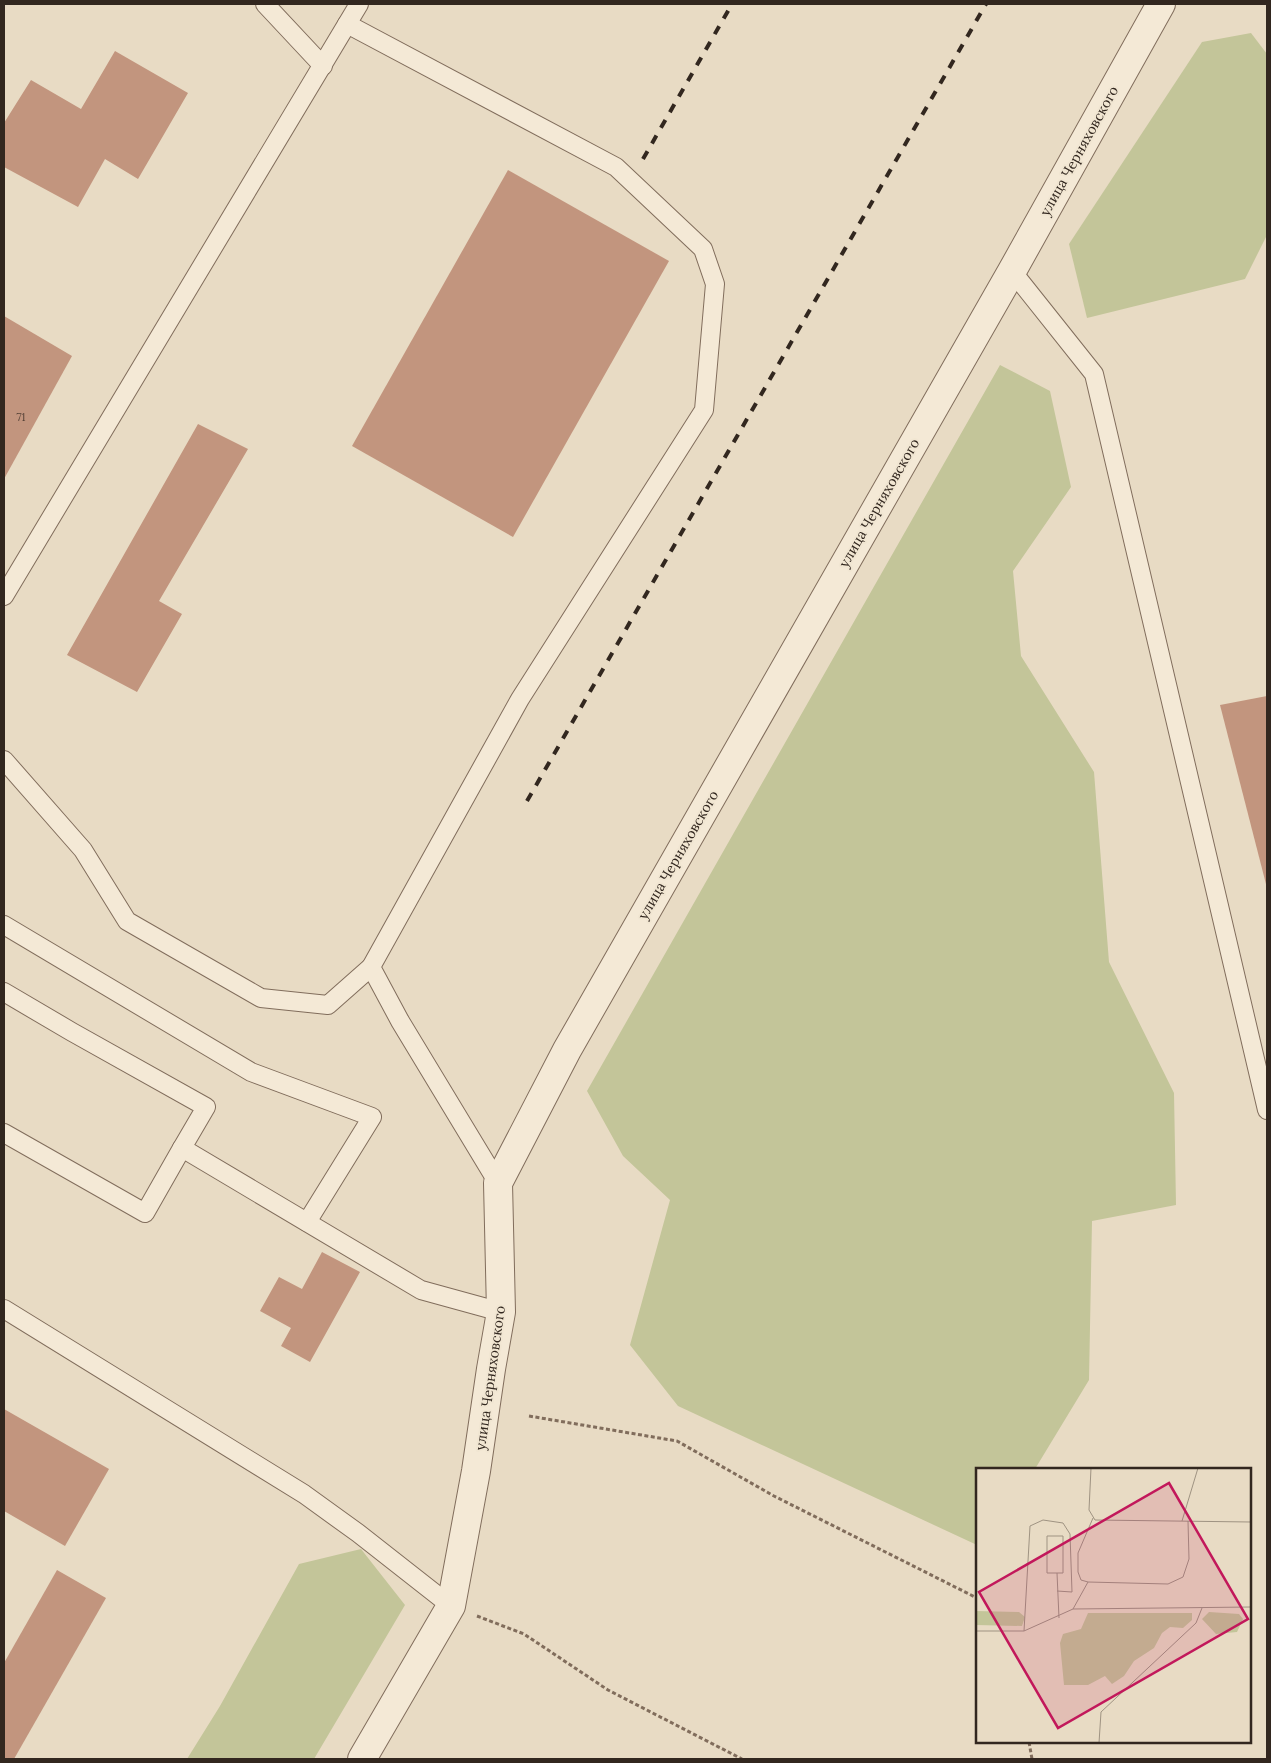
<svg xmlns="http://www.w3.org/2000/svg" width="1271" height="1763" viewBox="0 0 1271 1763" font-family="Lora,serif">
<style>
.green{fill:#c3c599}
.building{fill:#c2957e}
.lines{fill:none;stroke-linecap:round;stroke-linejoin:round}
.service-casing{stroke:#816d5c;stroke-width:20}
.minor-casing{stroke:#816d5c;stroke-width:30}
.path{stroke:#816d5c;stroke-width:3;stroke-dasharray:4 2.5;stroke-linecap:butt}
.service{stroke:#f4e9d6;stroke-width:18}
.minor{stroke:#f4e9d6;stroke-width:28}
.rail{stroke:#32271f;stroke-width:4;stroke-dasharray:9 9;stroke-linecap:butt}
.labels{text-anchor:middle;stroke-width:4;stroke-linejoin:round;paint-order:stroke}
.number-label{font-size:11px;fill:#564237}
.street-label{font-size:14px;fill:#32271f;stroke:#f1e6d2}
.inset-road{fill:none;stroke:#9f9382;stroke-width:1}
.view{fill:#c2185b;fill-opacity:0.15;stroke:#c2185b;stroke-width:2.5}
.inset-edge{fill:none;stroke:#32271f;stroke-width:2.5}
</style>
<rect width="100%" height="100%" fill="#e8dbc4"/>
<g class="green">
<path d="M1251,33L1267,54V235L1245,279L1087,318L1069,244L1202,42Z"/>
<path d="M1000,365L1050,391L1071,487L1013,571L1021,656L1094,772L1109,962L1174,1093L1176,1205L1092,1221L1089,1380L1035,1469H977V1545L678,1406L630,1345L670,1200L623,1156L587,1091Z"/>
<path d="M361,1549L405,1605L314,1759H187L220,1706L299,1564Z"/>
</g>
<g class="building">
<path d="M115,51L188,93L138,179L105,159L78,207L4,167V123L31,80L81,109Z"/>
<path d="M508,170L669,261L513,537L352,446Z"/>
<path d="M4,316L72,356L4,479Z"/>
<path d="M198,424L248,449L159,601L182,614L137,692L67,655Z"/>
<path d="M1267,696V888L1220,705Z"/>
<path d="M322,1252L360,1272L310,1362L281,1346L291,1328L260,1311L279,1277L302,1289Z"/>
<path d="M4,1409L109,1469L65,1546L4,1511Z"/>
<path d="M57,1570L106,1598L14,1759H4V1663Z"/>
</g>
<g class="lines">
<g class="service-casing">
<g id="service">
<path d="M265,4L323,66"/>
<path d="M347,24L616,167L703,249L715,284L704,410L520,699L371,967L400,1021L498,1183"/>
<path d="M1012,271L1094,374L1267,1110"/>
<path d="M4,596L359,4"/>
<path d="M4,760L83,850L127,921L261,998L328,1005L371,967"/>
<path d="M4,925L251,1072L372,1117L307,1222"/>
<path d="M4,992L72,1032L206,1107L182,1148L421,1290L501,1312"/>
<path d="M4,1133L145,1213L182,1148"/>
<path d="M4,1309L304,1494L358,1533L451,1606"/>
</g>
</g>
<g class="minor-casing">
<path id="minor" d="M362,1759L451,1606L476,1471L491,1369L501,1312L498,1183L567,1050L1012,271L1161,4"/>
</g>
<g class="path">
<path d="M529,1416L677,1441L774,1496L977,1598"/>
<path d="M477,1616L524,1634L608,1690L742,1759"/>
<path d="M1029,1742L1032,1759"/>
</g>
<use href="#service" class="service"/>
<use href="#minor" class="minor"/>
<g class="rail">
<path d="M643,159L732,4"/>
<path d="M527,801L986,4"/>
</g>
</g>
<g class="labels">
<g class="number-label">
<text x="21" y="421">71</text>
</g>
<g class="street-label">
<text transform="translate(1079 151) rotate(-61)" y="5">улица Черняховского</text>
<text transform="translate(879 503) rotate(-60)" y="5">улица Черняховского</text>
<text transform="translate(678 855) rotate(-60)" y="5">улица Черняховского</text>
<text transform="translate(490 1378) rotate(-82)" y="5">улица Черняховского</text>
</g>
</g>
<g transform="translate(976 1468)">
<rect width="275" height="275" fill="#e8dbc4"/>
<path d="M0,143L43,144L49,149L46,158L0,157ZM233,144L263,146L267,151L261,164L240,166L226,151ZM112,145H216V152L207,160L194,159L186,165L178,180L158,193L148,208L136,216L129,208L112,217H88L84,175L87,166L105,161Z" fill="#c3c599"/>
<path class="inset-road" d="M115,0L113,42L119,52L275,54M206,53L222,0M81,105H71V68H87V105H81L83,150M112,114L105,112L102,104V85L117,50M97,141L112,114L192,116L207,109L213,91L212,53M0,163H48L97,141L275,139M48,163L54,58L67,52L87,55L94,66L96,124L81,123M123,275L125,244L220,155L226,140"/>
<path class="view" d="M193,15L272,151L82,260L3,124Z"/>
<rect width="275" height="275" class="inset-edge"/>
</g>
<rect width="1271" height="1763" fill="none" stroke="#32271f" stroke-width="10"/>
</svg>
